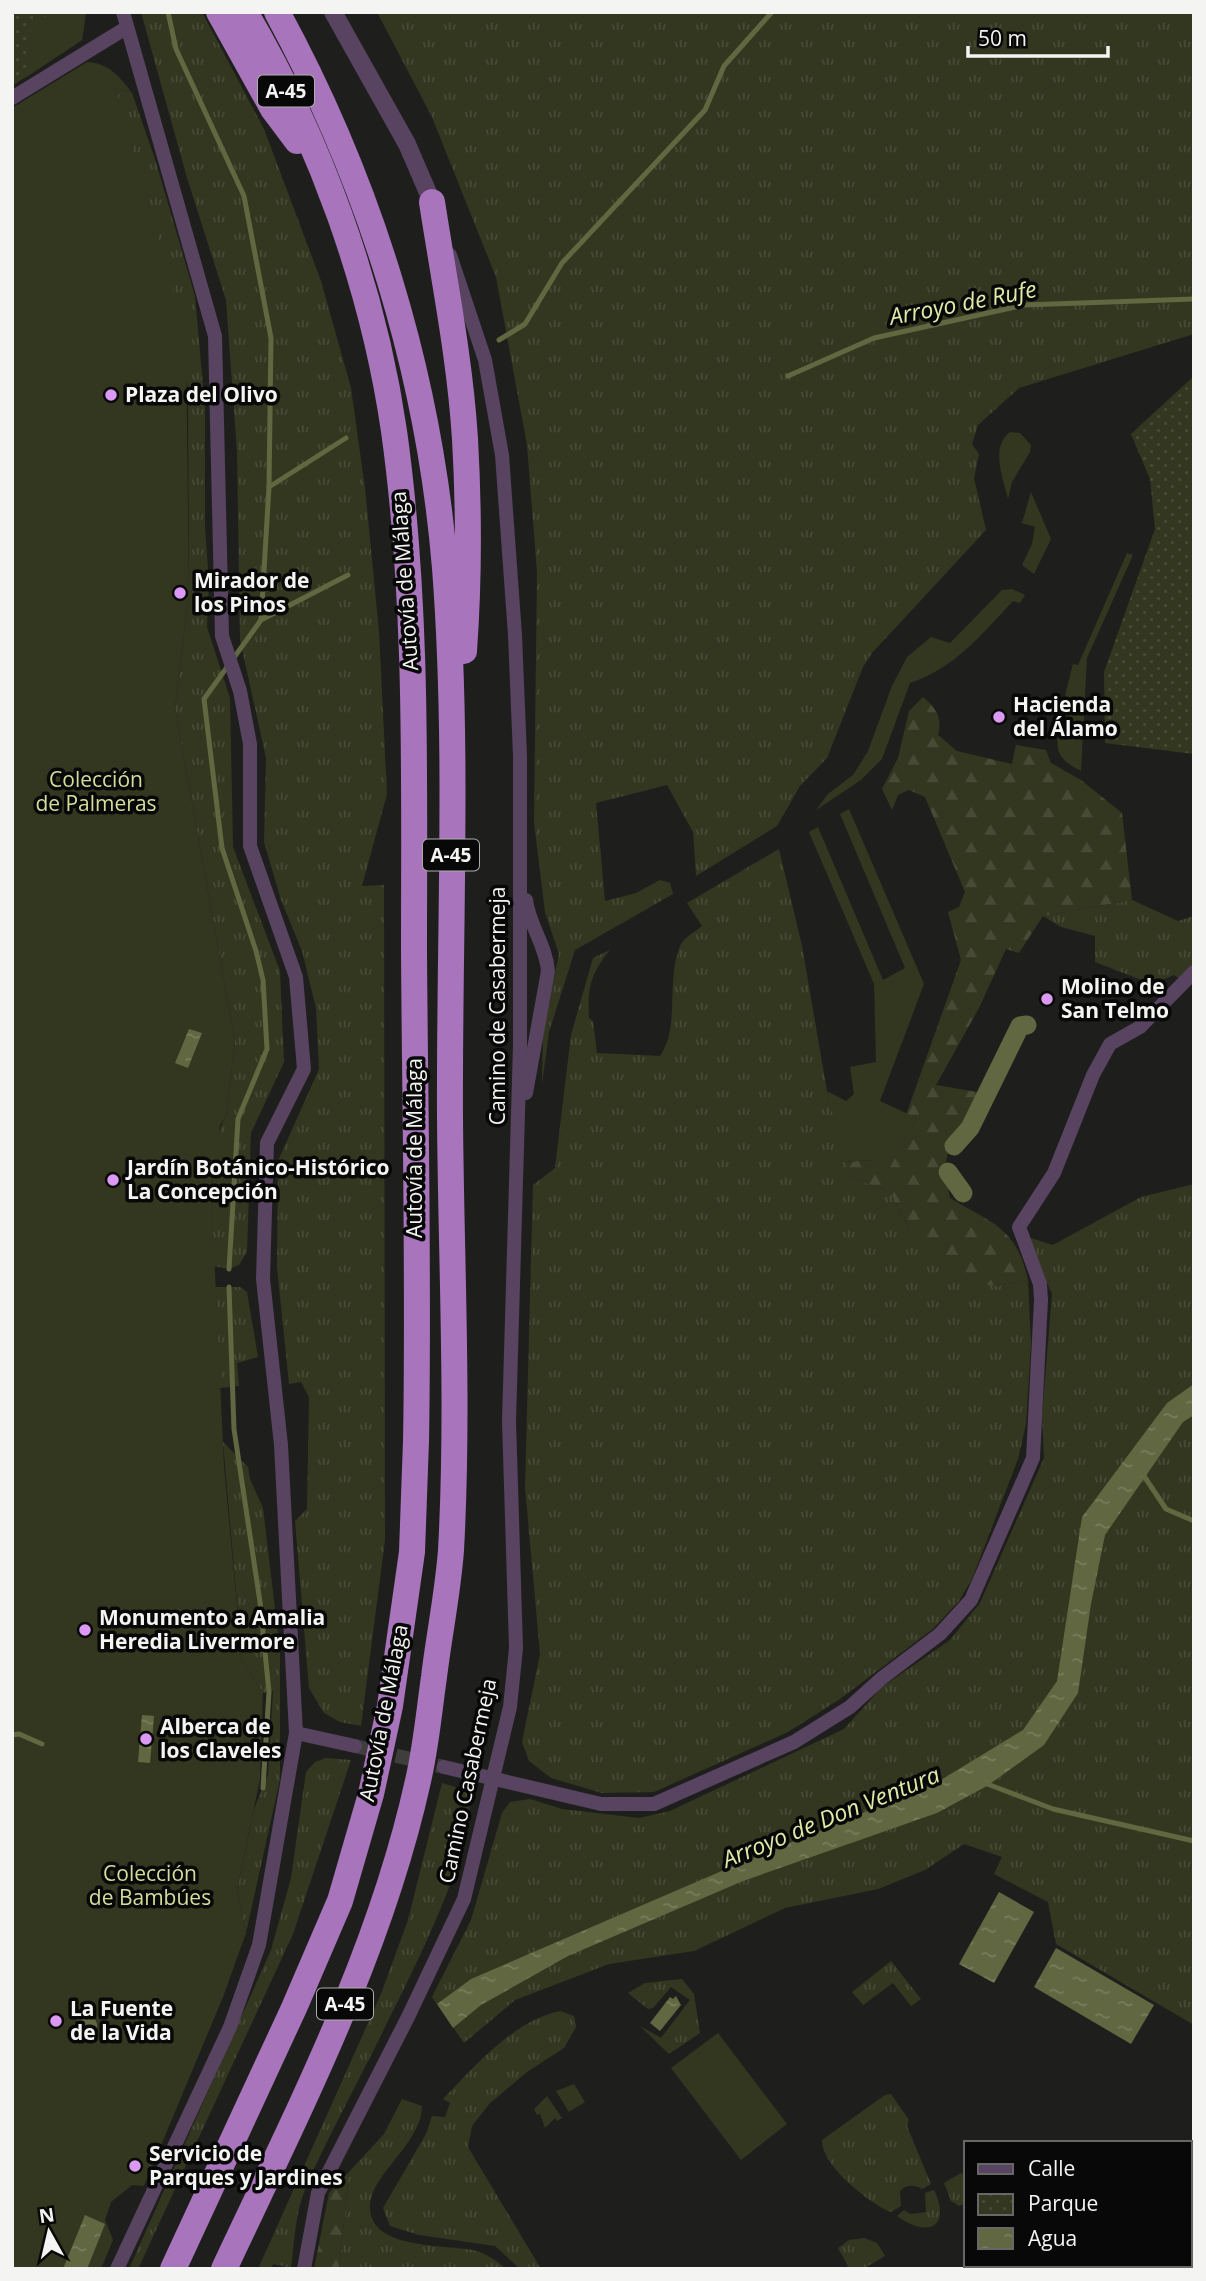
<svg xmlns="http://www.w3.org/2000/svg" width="1206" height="2281" viewBox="0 0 1206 2281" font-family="'Open Sans',sans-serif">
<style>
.grass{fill:url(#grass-tufts)}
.forest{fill:url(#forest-firs)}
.park{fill:url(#park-dots)}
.garden{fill:#333720}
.water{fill:url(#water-ripples)}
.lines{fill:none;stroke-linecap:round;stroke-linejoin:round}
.stream{stroke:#616740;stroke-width:5}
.canal{stroke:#616740;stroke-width:19}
.minor-tunnel{stroke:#3e3f3c;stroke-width:14;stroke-dasharray:14 7;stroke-linecap:butt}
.minor{stroke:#584360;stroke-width:14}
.tertiary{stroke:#584360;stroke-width:18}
.motorway{stroke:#a874bb;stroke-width:26}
.poi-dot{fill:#dc99f4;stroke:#080808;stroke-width:2.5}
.labels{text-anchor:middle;stroke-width:7;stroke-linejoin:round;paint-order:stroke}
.shield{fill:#080808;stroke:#adaeac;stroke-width:2}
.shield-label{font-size:19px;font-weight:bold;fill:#f4f5f3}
.poi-label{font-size:21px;font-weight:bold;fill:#f4f5f3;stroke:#080808;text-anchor:start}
.street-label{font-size:21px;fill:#f4f5f3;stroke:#080808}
.park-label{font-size:21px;fill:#d3de9b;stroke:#080808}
.water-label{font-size:23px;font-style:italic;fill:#dfeba7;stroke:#080808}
</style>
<defs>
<pattern id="grass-tufts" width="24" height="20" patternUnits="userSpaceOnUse" patternTransform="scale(1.75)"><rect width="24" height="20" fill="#333720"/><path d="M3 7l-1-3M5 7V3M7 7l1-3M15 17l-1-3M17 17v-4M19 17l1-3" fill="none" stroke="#474b36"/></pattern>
<pattern id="forest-firs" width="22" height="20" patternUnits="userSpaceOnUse" patternTransform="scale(1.75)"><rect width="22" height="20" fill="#333720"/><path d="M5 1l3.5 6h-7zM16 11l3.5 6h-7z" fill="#474b36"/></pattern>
<pattern id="park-dots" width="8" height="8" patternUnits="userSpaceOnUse" patternTransform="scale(1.75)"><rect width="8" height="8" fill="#333720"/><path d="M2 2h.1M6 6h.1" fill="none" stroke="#474b36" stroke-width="1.8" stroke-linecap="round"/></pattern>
<pattern id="water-ripples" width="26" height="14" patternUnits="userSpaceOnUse" patternTransform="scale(1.75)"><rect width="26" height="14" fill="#616740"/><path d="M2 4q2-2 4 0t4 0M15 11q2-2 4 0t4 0" fill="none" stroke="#787d5c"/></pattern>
</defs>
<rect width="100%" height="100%" fill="#1e1f1c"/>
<g class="grass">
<path d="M141,12H202L264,129L321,281L351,388L365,488L379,631L387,794L362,886L384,885L385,1540L361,1726L340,1722L324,1713L309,1688L295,1521L307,1509L309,1397L301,1382L289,1384L277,1267L278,1161L319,1069L316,1008L302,951L281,900L264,842L266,758L240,640L237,452L226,300L187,178Z"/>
<path d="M377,12H1194V334L1019,388L978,425L972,444L979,454L974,478L986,530L872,653L863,667L827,758L800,786L777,826L696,876L693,832L667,785L596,803L605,901L636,893L660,880L670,883L673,894L575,950L549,1032L542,1084L543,1032L559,954L545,912L534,823L537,572L527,445L496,277L432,117Z"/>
<path d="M115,87L132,93L155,159L195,296L205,407V528L209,582L207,627L230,698L233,847L280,971L284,1062L251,1133L247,1252L239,1265L229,1269L214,1266C213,1227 206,1150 226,1116L235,1042L175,708L189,593L188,388Z"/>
<path d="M779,849L802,946L827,1091L850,1177L890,1192L913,1236L997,1286L1028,1280L1031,1344L1026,1424L1018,1459L972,1579L959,1601L934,1628L840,1699L788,1732L654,1792L602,1793L551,1778L529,1761L522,1742L540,1654L525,1487L533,1185L555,1168L571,1035L593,958L610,950C591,973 587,988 589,1018L593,1021L597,1053L660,1056C681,1025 665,980 681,944C685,937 696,931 702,926L687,903Z"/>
<path d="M1132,900L1178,921L1194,916V964L1181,980L1174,975L1158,982L1157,986L1095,962V936L1061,927L1043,916Z"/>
<path d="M1194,1184V2025L1056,1944L1048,1902L994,1874L1002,1857L964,1844L925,1870L878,1889L785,1908L694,1951L609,1964L515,2000L464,2043L432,1997L471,1920L502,1813L510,1802L530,1799L562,1809L639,1818L670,1811L844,1729L882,1687L950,1640L980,1603L1044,1458L1042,1416L1052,1294L1027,1237L1053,1245L1141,1197Z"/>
<path d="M215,1287H240L247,1292L258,1357L237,1363L239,1386L220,1388Z"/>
<path d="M223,1442L248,1467L250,1479L263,1508L280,1651V1779L246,1933L237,1890L254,1809L268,1775L273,1691L263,1693L242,1660Z"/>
<path d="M326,1758L351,1760L293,1934L138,2269H129L271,1950L291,1878L306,1772L315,1762Z"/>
<path d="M442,1783L465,1790C499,1840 326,2128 303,2195C295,2218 294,2244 291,2268L273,2264L271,2269H258L381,1994L408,1920Z"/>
<path d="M891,1961L921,1999L911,2006L893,1983L863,2005L852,1992Z"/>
<path d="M682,1979L694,1994L700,2033L669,2054L640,2026L661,2038L690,2000L671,1987L653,2008L648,2009L628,1993L645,1983Z"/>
<path d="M560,2011L574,2016L576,2027L564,2048L527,2072L490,2103L472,2126L468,2147L541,2269H520L495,2246L419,2235L390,2226L383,2208L426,2134L432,2116L445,2117L450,2103L443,2099C476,2065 513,2021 560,2011Z"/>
<path d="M891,2094L909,2120L907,2126L931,2184L922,2189C914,2185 907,2184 900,2191L901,2206L891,2212C870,2204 821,2165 822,2140L885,2095Z"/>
<path d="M402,2099L422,2106C421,2148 362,2178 371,2215C379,2249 447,2245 473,2250C485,2253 498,2261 506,2269H339L349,2172L384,2134Z"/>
<path d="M961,2173L966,2177V2203L959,2206L951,2201L944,2183Z"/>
<path d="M934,2190C952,2228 927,2238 897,2216L904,2210L910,2214L926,2212L925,2193Z"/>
<path d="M1194,2193V2269H1169L1168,2265H1190V2194Z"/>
<path d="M864,2238L877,2243L885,2256L863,2269H844L848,2266L838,2248L849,2240Z"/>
</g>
<g class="forest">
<path d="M923,697C936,708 943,718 938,735L957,751L1012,764L1016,745L1046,750L1051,763L1081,780L1122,813L1132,900L1043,916L1019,953L1006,949L979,1008L936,1085L983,1093L967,1125L950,1145L944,1169L950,1198C993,1224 1016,1227 1028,1280L997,1286L959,1282L913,1236L890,1192L850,1177L845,1162L870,1160L889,1168L917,1118L906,1115L961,960L948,912L959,907L965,892L925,797L909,790L898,795L892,810L882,789L898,758L909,711Z"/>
<path d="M349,2172L339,2269H314L329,2193Z"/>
</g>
<g class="park">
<path d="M12,12H86L82,40L12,86Z"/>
<path d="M1194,376V754L1105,743L1104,672L1155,529L1150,479L1131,434Z"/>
</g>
<g class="garden">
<path d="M52,12H86L82,40L25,78L31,27Z"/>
<path d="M87,62C109,63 120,77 132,93L115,87L186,336L189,593L175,708L235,1042L226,1116L220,1125L211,1187L224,1466L242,1660L263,1693L260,1779L237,1890L246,1933L223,1997L144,2186L132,2185L111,2202L105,2220L113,2240L101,2269H12V108Z"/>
<path d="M1010,432L1020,433L1031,445L1030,452L1012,482L1008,499C1003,478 990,447 1010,432Z"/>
<path d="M1031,492L1051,539L1034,574L1022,565L1032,544L1035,527L1022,523Z"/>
<path d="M1127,553L1133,555L1087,658L1081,771C1071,766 1060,760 1058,748C1055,734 1069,679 1073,664L1078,665Z"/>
<path d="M1012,589L1025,595L1020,603L1013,601C982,634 955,668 910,683L882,759L861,780L816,810L828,794L853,775L868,751L892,686L907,657L931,637L950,643L1002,590Z"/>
<path d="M849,809L924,984L880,1101L917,1118L889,1169L870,1160L845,1162L827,1091L846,1101L854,1094L850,1067L876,1062L874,984L809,832L818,827L883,980L905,968L840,814Z"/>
<path d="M718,2033L787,2124L741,2160L671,2068Z"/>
<path d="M574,2084L585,2102L569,2112L556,2091Z"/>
<path d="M547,2096L562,2118L557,2121L555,2118L545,2128L540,2114L537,2115L534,2109Z"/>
</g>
<g class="water">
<path d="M189,1029L202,1033L188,1068L175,1063Z"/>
<path d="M1194,1384V1415L1183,1422L1105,1535L1091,1604L1078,1693L1044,1745L987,1786L937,1813L743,1881L568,1956L481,2005L453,2028L437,2004L471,1979L731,1867L936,1783L1023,1730L1057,1681L1082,1517L1167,1403Z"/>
<path d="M142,1715L154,1716L150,1763L138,1762Z"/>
<path d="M999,1892L1034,1912L994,1983L959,1964Z"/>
<path d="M1056,1948L1154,2005L1131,2044L1034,1987Z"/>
<path d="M676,1996L681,2005L660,2031L650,2023L670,1997L673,1999Z"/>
<circle cx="86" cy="2026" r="11"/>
<path d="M85,2215L105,2224L87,2269H63Z"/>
</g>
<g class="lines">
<g class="stream">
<path d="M168,12L176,49L244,196L271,338L269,487L261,620L204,699L222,848L256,951L263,980L267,1049L238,1119L229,1269"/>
<path d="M499,340L525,324L562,263L705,110L724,66L772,12"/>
<path d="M788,376L874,338L1024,305L1194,299"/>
<path d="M269,487L346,438"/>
<path d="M261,620L348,575"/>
<path d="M229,1287L234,1429L260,1602L269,1692L263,1788"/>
<path d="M1144,1476L1166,1509L1194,1521"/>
<path d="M12,1735L19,1734L42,1744"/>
<path d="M982,1782L1053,1809L1194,1841"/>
</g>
<g class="canal">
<path d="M954,1146L970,1128L1020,1026L1027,1025"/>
<path d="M948,1172L963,1193"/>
</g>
<path class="minor-tunnel" d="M355,1746L444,1767"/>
<g class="minor">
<path d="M12,98L126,28"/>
<path d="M526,900C529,925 546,945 548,971L526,1093"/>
<path d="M296,1733L355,1746"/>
<path d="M444,1767L601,1804H654L794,1742L850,1707L882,1678L940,1634L971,1600L1033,1458L1041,1300L1040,1284L1019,1227L1054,1173L1093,1075L1110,1044L1140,1027L1194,972"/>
<path d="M117,2269L230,2027L259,1945L296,1733L281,1445L263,1279L267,1143L304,1069L296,977L250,846V744L240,691L222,636L215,336L123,12"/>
<path d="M304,2269L318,2193L408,2017L464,1899L510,1707L516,1648L509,1421L520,1045V756L515,635L502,455L485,360L450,255"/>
</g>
<path class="tertiary" d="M333,12L407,144L432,202"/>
<g class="motorway">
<path d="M219,12L273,109L297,141"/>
<path d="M432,202C444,280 460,359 465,439C469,509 469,581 464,651"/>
<path d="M173,2269L294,2008L340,1901L371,1794L390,1706L412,1552L416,1441C419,1277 415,1114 414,950C414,777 418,603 394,431C373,286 319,138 245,12"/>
<path d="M224,2269C298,2111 380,1953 418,1781C426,1747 429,1712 434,1677C439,1635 448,1592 451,1550C459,1406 451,1261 450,1117C449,934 459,750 445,568C429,373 370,183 277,12"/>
</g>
</g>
<g class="poi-dot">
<circle cx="111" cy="395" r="7"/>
<circle cx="180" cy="593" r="7"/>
<circle cx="999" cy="717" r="7"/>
<circle cx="1047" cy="999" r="7"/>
<circle cx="113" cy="1180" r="7"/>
<circle cx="85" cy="1630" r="7"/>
<circle cx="146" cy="1739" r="7"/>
<circle cx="56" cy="2021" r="7"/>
<circle cx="135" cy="2166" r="7"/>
</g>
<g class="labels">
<g class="shield">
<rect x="258" y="75.5" width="56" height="31" rx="5"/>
<rect x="423" y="839.5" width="56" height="31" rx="5"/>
<rect x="317" y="1988.5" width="56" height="31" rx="5"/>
</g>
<g class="shield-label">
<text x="286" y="98">A-45</text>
<text x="451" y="862">A-45</text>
<text x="345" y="2011">A-45</text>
</g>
<g class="poi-label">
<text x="125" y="402">Plaza del Olivo</text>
<text x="194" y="588">Mirador de<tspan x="194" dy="24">los Pinos</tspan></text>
<text x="1013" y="712">Hacienda<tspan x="1013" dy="24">del Álamo</tspan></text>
<text x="1061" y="994">Molino de<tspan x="1061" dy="24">San Telmo</tspan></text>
<text x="127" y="1175">Jardín Botánico-Histórico<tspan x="127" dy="24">La Concepción</tspan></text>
<text x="99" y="1625">Monumento a Amalia<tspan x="99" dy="24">Heredia Livermore</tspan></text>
<text x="160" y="1734">Alberca de<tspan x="160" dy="24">los Claveles</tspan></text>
<text x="70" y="2016">La Fuente<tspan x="70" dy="24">de la Vida</tspan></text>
<text x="149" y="2161">Servicio de<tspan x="149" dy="24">Parques y Jardines</tspan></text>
</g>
<g class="street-label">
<text transform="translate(405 581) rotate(-94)" y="7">Autovía de Málaga</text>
<text transform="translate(498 1006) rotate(-90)" y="7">Camino de Casabermeja</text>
<text transform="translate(415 1148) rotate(-90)" y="7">Autovía de Málaga</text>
<text transform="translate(384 1713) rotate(-79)" y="7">Autovía de Málaga</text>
<text transform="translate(468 1781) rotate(-78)" y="7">Camino Casabermeja</text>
</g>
<g class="park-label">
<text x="96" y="787">Colección<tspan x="96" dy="24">de Palmeras</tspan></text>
<text x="150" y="1881">Colección<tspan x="150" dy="24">de Bambúes</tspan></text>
</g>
<g class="water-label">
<text transform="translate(963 303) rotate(-11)" y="8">Arroyo de Rufe</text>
<text transform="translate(831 1817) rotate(-22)" y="8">Arroyo de Don Ventura</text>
</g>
</g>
<rect width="1206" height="2281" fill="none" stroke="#f4f5f3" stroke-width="28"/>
<rect x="964" y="2141" width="228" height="126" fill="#080808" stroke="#666766" stroke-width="2"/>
<rect x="978" y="2164" width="35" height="10" fill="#584360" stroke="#666766" stroke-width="2"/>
<text x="1028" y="2176" font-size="21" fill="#f4f5f3">Calle</text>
<rect x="978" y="2194" width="35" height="21" fill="url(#park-dots)" stroke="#666766" stroke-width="2"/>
<text x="1028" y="2211" font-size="21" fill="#f4f5f3">Parque</text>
<rect x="978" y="2228" width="35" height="21" fill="url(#water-ripples)" stroke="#666766" stroke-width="2"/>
<text x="1028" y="2246" font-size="21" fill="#f4f5f3">Agua</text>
<g transform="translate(49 2232) rotate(352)" stroke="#080808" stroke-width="5" paint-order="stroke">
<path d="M0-5L12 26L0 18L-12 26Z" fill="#f4f5f3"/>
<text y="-10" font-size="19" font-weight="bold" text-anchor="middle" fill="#f4f5f3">N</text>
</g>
<path d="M968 46v10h140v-10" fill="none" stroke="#f4f5f3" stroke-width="3.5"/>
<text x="978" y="46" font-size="21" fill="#f4f5f3" stroke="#080808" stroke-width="5" paint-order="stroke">50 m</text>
</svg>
